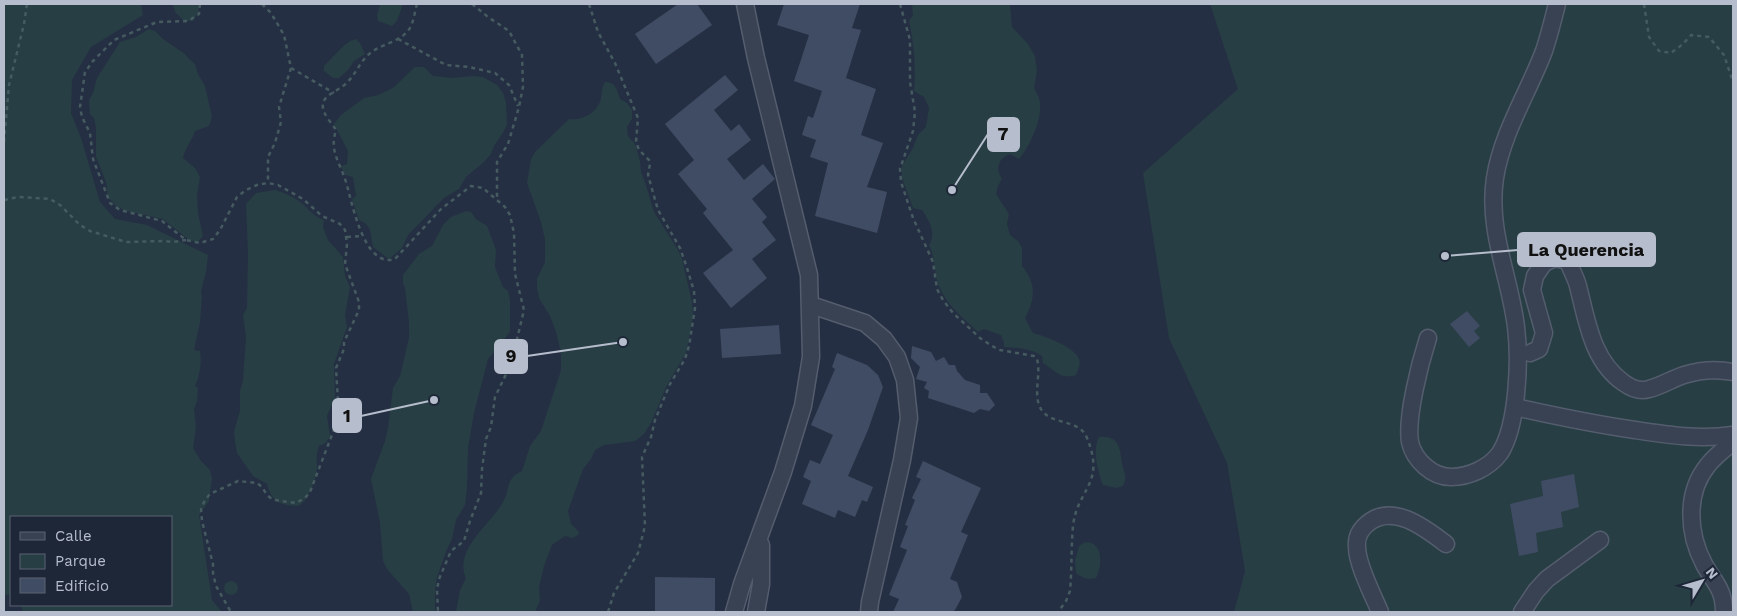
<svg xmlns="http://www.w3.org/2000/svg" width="1737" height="616" viewBox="0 0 1737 616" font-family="'Work Sans',sans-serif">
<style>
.green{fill:#273e44}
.building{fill:#404c63}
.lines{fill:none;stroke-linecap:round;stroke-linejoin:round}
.minor-casing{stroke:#545d6d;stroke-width:19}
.path{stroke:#455b60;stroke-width:2.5;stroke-dasharray:4 4;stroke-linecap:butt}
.minor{stroke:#394252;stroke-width:16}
.leader{fill:none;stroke:#b6bdcc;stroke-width:2}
.callout-dot{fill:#b6bdcc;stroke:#1e2738;stroke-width:2}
.callout{fill:#b6bdcc;stroke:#b6bdcc;stroke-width:2}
.callout-label{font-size:18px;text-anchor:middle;font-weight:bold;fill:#111}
</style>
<rect width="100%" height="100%" fill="#252f43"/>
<g class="green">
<path d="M4,4H141L143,15L91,47L72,80L71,113L81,138L100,202L115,219L147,225L208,255L206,272L201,291L202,296L200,322L194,350L200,351C202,363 200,375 195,386L198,388L197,401L194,409L196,427L193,448L201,461L210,470L212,478L209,501L199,515L212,600L222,612H23L21,605H171V517H11V594L4,595Z"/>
<path d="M173,4H198L199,11L193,21H184L175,12Z"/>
<path d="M380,4H403L397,21L392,26L378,21L377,16Z"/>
<path d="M912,4H1010L1012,27L1028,44L1035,56L1037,71L1034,88C1036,92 1040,98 1040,103C1042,120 1030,146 1019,159L1010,154C998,159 995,168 1002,179L998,186L996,194L1009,214L1007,224L1010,235L1018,241L1022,248V266C1037,284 1035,299 1025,318L1033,333C1045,336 1075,347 1079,359C1081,364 1078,370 1076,375C1060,380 1056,371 1043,363L1042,356C1031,348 1017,348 1004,347V343L1001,335L984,329L978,332C962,317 943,302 937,280C934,267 935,257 929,245C937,232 929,221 922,210L913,208L902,178V166L913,148L918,135L926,127L929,108L924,97L914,91C916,67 914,44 909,20L913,16Z"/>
<path d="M1210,4H1733V612H1234L1245,571L1227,463L1169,338L1143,173L1238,89Z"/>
<path d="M149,29L155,31L163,39L185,54L188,58L195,64L198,74L205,86L212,117L209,126L195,131C192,141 185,148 183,158L195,168L200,177L197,196L198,213L203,236L198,242L189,240L163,219L126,211L116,206L108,197L106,182L96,157V128L94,118L90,114L89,100L93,93L97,78L120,42L136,37Z"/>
<path d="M356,39L360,43L365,54L354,61L348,70L339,78H333L324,71V66C332,59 346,40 356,39Z"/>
<path d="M415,67H424L433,76L453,78L473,76L483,77L497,85L503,93L506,103L507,124L504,131L494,146L491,154L484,162L466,177L459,189L444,198L435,207L408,235L402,248L389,259L373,247C370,234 373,226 359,220L352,199L356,196L353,177L345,175L341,166L347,164L348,151L334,124L341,115L364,98L378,95L393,88Z"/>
<path d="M605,82C616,82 617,90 620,99L627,103L632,110V119L627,127L628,136L635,144L640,161L641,172L645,182L654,212L678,250L682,259L692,302L693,316L686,353L667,385L651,423L644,434L635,441L604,445L595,450L591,459L583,469L568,511L571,524L578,531L579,534L573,538L565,536L552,545L544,566L539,587L540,601L535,612H456L460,590L466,578C453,550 491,524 503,502C511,487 505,479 522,471L530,446L541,431L561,370V353L556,332L550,316L539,298L537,288V279L545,262V240L541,222L527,183L531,159L535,152L569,119C580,121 595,114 600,102C602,95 601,88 605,82Z"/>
<path d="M275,190C286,193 296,198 304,205C311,212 315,217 324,220L323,227L328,240L343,257L345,276L350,287L345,315L347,327L334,364L335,398L327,416L330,436L326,443L319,446C316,454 317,459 317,467C317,478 308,502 298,506C280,505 272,503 267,484L253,476L237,453L235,442L234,431L240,411V391L243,380L246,337L243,315L247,308L248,253L246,204L256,193Z"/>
<path d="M466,211L471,212L476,219L487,226L496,250L495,267L503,287L508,291L510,300V332L488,359L474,413L468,448L467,487L465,505L456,520L452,539L447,549L437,577L435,591V612H413L409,594L387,569L383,561L380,522L371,479L385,441L388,428L393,388L400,376L409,338V322L405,288L403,283V275L419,254L432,246L443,225L451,217Z"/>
<path d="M1099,437C1119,435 1120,448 1122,463C1124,474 1128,475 1123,486L1117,488L1103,485C1098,473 1092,448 1099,437Z"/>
<path d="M1085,542C1104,542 1102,566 1096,578C1087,580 1083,578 1076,573L1075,561L1079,546Z"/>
<circle cx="231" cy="588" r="7"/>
</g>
<g class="building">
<path d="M678,4H697L712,25L656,64L635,34Z"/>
<path d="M784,4H860L852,28L861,30L846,78L876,89L861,135L883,143L867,187L887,192L877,233L815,216L828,163L810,157L816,140L802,135L808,116L813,118L822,91L794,81L809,35L777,25Z"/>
<path d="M725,75L738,90L714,110L731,131L739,124L751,140L727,159L744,180L763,164L775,179L752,199L767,217L762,222L776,240L752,259L767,278L731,308L703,273L733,250L703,213L707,209L678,174L694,160L665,124Z"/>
<path d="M1467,311L1480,326L1474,331L1480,338L1469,347L1450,324Z"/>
<path d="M779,325L781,354L722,358L720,329Z"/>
<path d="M912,346L931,352L936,361L944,357L949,365H955L957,371L965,380L980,385V393H987L995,405L989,411L980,409L974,413L928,398L929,391L924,388L927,382L916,379L920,367L911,358Z"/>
<path d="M837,353L867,365L878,375L883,387L868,430L848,476L873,487L867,502L862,500L855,517L838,510L835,518L802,504L811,481L803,477L810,460L820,464L833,435L811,425L835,369L832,367Z"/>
<path d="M923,461L981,488L961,532L968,535L950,579L957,582L962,597L955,610L952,612H893L899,599L889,595L907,550L900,547L908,526L905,525L915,500L912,498L921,479L916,477Z"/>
<path d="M1574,474L1579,507L1561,512L1563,527L1536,533L1538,552L1519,556L1510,504L1543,496L1541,481Z"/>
<path d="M655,577L715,578V612H655Z"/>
</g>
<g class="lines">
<g class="minor-casing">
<g id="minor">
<path d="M811,305L865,323L884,339L897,357L905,380L909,418L902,460L870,602L869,612"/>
<path d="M1428,338C1420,363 1406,417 1410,442C1414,460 1432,477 1451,477C1469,477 1489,468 1500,453C1518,425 1520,359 1516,327C1510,277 1487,230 1495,178C1502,133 1528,93 1544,51C1549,36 1553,20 1557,4"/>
<path d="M1530,353L1539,349L1544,333L1532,290L1535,276L1544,263L1555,258L1568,261C1571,270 1576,278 1578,286C1587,321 1592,361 1624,383C1631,388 1640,392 1649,389C1661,386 1672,379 1684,375C1700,370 1717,369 1733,372"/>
<path d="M1515,407C1555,416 1594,424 1635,430C1668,435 1700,440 1733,435"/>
<path d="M734,612L742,584L783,472L803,406L811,357L809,275L756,58L745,4"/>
<path d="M756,612L761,584V545"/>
<path d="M1380,612C1373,595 1357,565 1357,547C1356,537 1361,529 1367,524C1392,502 1425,528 1446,544"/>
<path d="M1522,612L1536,591L1547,579L1600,540"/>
<path d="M1724,612C1724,588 1714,583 1704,564C1688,534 1685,493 1708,465C1715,456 1724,449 1733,442"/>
</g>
</g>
<g class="path">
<path d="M200,4L199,14L188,21L157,22L114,40L93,61L85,72L80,107L82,117L90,133L93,159L110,203L120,210L162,221L186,240L200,243L213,239L220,230L237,197L246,190L257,185L268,183L278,185L303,199L322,216L340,224L345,230L347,244L345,264L359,302V310L344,342V349L336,368L338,401L335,427L310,492L305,498L296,503L280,501L272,499L267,495L262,487L257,483L238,481L210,494L205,500L201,509L202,521L213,564V573L216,586L231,612"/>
<path d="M262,4L271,13L284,35L291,68L279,107L281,122L275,143L268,157V183"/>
<path d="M417,4C415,11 414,19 411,26C403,43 379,43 367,56C358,65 354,78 343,86C337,91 325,95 323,103C321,113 332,123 336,130C329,152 340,162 346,182C352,202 364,269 395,259L441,209L471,186L483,188L505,207L510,215L514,233L515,274L524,310L511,364L495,397L491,427L486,439L482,469L481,493L470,521L464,541L451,551L439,579L437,590L438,612"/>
<path d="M472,4L488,17L509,31L522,55L523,87L519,107L508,144L497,162V200"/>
<path d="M589,4L598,32L615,63L638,118L636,142L639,150L649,160L650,164L648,175L658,210L680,248L687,268L694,291L695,308L689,346L685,359L670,384L655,420L651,437L642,457L645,526L638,553L614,593L608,612"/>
<path d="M900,4L910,40V82L915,112L913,131L900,169L901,182L913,218L933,262L937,289L943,300L953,313L980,338L992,346L1000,350L1034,356L1037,359C1041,374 1034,390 1039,405C1047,427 1079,417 1087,438C1106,484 1077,489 1073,526C1071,547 1072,569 1070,591L1066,601L1058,612"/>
<path d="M1644,4L1649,37L1659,51L1671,53L1683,44L1691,35L1709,37L1724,55L1733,82"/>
<path d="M398,39L446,65L469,67L495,73L509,85L518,106"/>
<path d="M291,68L334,93"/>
<path d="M4,142L9,85L24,24L27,4"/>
<path d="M4,200L18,197L50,199L60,205L80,225L90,231L126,242L163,241L173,242L186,240"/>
<path d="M347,237L363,236"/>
</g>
<use href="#minor" class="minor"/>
</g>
<path class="leader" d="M952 190L988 134M1445 256L1518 250M623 342L527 356M434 400L361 416"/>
<g class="callout-dot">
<circle cx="952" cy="190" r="5"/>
<circle cx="1445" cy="256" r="5"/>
<circle cx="623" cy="342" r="5"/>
<circle cx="434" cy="400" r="5"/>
</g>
<g class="callout">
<rect x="988" y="118" width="31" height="33" rx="5"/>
<rect x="1518" y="233" width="137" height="33" rx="5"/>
<rect x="495" y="340" width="32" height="33" rx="5"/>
<rect x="333" y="399" width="28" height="33" rx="5"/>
</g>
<g class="callout-label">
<text x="1003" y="140">7</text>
<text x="1586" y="256">La Querencia</text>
<text x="511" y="362">9</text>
<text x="347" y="422">1</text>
</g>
<rect width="1737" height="616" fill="none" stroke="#b6bdcc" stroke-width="10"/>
<rect x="10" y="516" width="162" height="90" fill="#1e2738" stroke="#5b6373"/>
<rect x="20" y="532" width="25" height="8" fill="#394252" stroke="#5b6373"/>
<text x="55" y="541" font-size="15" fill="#b6bdcc">Calle</text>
<rect x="20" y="554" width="25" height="15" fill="#273e44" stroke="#5b6373"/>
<text x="55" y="566" font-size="15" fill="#b6bdcc">Parque</text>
<rect x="20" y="578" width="25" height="15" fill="#404c63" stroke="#5b6373"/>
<text x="55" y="591" font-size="15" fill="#b6bdcc">Edificio</text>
<g transform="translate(1702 581) rotate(52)" stroke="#1e2738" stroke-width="4" paint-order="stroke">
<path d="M0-4L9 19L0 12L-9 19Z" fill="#b6bdcc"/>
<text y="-8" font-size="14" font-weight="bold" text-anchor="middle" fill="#b6bdcc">N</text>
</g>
</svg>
